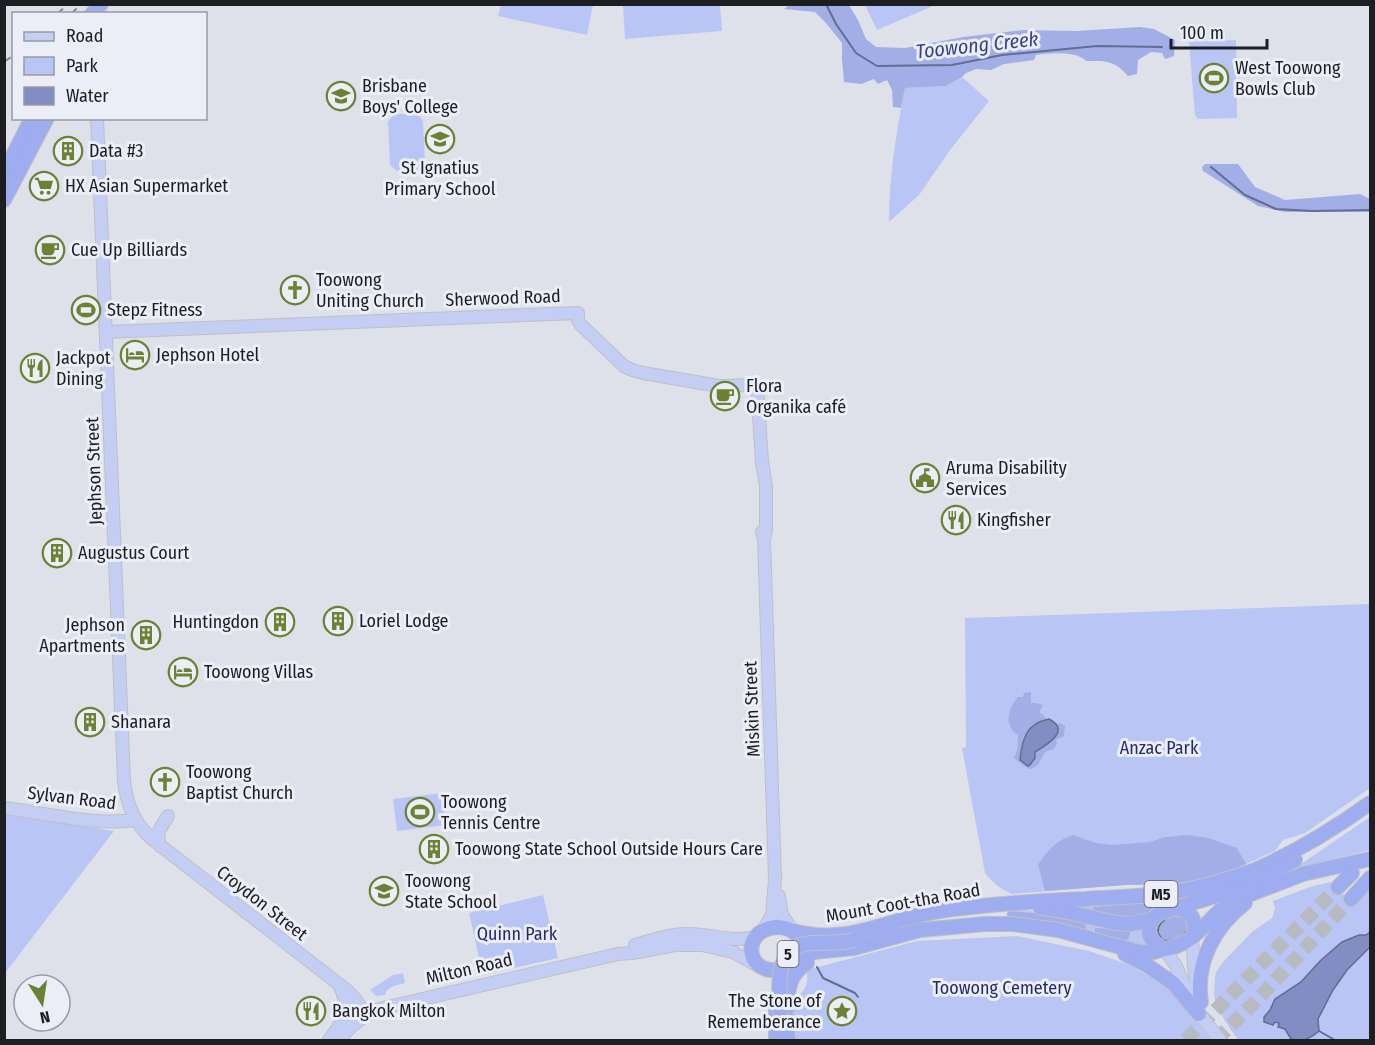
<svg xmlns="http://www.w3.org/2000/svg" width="1375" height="1045" viewBox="0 0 1375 1045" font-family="'Fira Sans Condensed',sans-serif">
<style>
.green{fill:#b9c5f4}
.forest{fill:#a1afe6}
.water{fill:#818dc3;stroke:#636c92;stroke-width:1.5}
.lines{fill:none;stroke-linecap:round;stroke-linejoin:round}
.stream{stroke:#636c92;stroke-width:2}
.highway-tunnel{stroke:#b8bac2;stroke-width:14;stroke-dasharray:14 7;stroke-linecap:butt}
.major-casing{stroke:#c0c0c1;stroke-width:14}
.highway-casing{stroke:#c0c0c1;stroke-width:16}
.major{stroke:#c4cef5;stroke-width:12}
.highway{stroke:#9dadef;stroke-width:14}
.rail{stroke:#85868c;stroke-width:2;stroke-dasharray:8 8;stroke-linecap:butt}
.highway-bridge-casing{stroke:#c0c0c1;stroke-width:16;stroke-linecap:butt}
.highway-bridge{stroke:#9dadef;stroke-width:14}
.labels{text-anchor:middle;stroke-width:6;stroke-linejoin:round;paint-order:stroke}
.shield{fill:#eceef7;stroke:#5b5c61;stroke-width:1.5}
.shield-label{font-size:16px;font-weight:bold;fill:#1d1e21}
.poi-label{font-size:18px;fill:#1d1e21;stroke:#eceef7;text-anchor:start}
.street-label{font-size:18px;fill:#1d1e21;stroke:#eceef7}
.park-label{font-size:18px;fill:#242b6b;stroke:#eceef7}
.water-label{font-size:20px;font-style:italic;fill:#374284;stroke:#eceef7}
</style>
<rect width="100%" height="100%" fill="#dfe1ea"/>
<g class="green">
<path d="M932,4L933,6L877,30L865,5Z"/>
<path d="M501,5V4L593,5L587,35L498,16Z"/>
<path d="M623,5H720L722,31L625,39Z"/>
<path d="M1236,40L1237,118L1198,119L1195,115L1189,42Z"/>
<path d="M962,77L989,101L950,150L919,195L889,222C889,177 896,133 905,88L946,86Z"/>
<path d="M394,114H418L423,121L425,162L418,170L397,171L390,165L388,122Z"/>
<path d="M1370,604V788L1305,833L1283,840L1275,851L1220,876L1172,884L1125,885L1012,894C1000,889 993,883 985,873L962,748L966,747L965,618Z"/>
<path d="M442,793L446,825L397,831L393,799Z"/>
<path d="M5,814L114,831L5,973Z"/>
<path d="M1370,817V850L1299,868L1298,866Z"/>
<path d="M1330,882L1354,904L1370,887V1040H1238L1225,1021L1216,1004L1214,995L1215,977L1216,972L1224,961L1252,932L1272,918L1275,908L1273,901L1310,887Z"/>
<path d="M1215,888L1141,920L1059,905Z"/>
<path d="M543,895L558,958L483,975L469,913Z"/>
<path d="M1009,908L1144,925L1150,946L1149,948L1011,918L1006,915Z"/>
<path d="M1017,936L1089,951L1130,965L1172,990L1211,1040H795L793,1000C806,990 808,986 807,970L917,941Z"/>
<path d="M403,973L405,983C398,985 387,986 385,995L376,996L370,990L393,975Z"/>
</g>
<g class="forest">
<path d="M805,5H849L858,20L866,39L876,47L905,48L963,37L1023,30L1076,31L1140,27L1154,29L1175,40L1174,56L1165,59L1162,53L1151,52L1138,60L1137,74L1128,76C1114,60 1106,61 1086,61C1076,51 1050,53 1036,55L1034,60L1004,64L991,70L976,69L966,73L962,77L946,86L905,88L901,108L893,107L892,90L887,80L878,84L874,79L861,84L844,82L842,59V43L826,23L815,12L784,9L788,6Z"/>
<path d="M1205,164H1238L1255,187L1285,200L1360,194L1370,199V212H1285L1258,206L1203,171L1202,167Z"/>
<path d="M1031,692V703H1036L1043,705L1039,712L1044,716L1046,719L1041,720L1024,736L1020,760L1039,749L1057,728L1056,725L1060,723L1065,726L1064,736L1056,740L1057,743L1054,749L1045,752C1041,759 1039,769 1028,769L1014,758C1018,751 1018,744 1018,735C1003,725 1008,709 1018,697H1023L1024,693Z"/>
<path d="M1073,835L1096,843L1113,845L1150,842L1165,837L1187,835L1208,838L1237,848L1246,864L1220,876L1172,884L1125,885L1045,891L1038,865C1049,849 1054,842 1073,835Z"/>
<path d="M1154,902L1155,905L1147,914L1123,920L1092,911L1094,907Z"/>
<path d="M1009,911L1045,914L1083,923L1085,924L1086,929L1085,931L1012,917L1007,915Z"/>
<path d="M1175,916C1198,917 1185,942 1168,941C1159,940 1154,929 1161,923C1165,920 1171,918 1175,916Z"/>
<path d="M1095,928L1129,930C1132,935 1128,940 1123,943L1095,934Z"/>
</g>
<g class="water">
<path d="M1049,719C1072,731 1046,745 1035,752V758L1030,765L1028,766L1020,760C1022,740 1026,723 1049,719Z"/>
<path d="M1370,932V947L1347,970L1333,990L1318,1019L1319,1031C1310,1039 1303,1042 1291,1039L1285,1029L1278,1027L1279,1023L1275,1022L1273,1025L1264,1022V1017L1270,1010L1275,999L1301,982L1320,961L1342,942L1359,935H1366Z"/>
</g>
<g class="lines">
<g class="stream">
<path d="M826,4L836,24L856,53L877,66L952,65L1002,55L1097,46L1162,47"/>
<path d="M1211,167L1245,195L1276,209L1313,211L1370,210"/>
<path d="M1177,915C1202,921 1181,946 1162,940L1158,933C1157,922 1167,917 1177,915Z"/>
<path d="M817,967L823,978L855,993L858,997"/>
<path d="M1319,1031L1333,1039"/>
</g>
<g class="highway-tunnel">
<path d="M1186,1040L1338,887"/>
<path d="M1216,1040L1254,1003L1351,899"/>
</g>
<g class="major-casing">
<g id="major">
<path d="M97,118L124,780C126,803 134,823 152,839L349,992L356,1000L366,1015"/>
<path d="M106,332L578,313V320L581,325L624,366L632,370L643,373L719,386L757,385L762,462L766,486V531L764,539"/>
<path d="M762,532L764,539L775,879L772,915L764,929"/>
<path d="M4,808C48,813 92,826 135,820"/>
<path d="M160,846C156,831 160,829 168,816"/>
<path d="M779,896L782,915L792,930"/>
<path d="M1192,938L1194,966L1197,987"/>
<path d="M635,945C653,940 671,933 690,934C712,934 733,943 755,937"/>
<path d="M1165,949L1176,966L1194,1007L1220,1040"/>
<path d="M329,1040C345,1018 351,1013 340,986"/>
<path d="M339,1040C351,1026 362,1016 379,1009L618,954L632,953L675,945H702L733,952L758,966"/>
</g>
</g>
<g class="highway-casing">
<g id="highway">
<path d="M92,14L101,4"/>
<path d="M4,173L32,118"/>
<path d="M4,200L47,118"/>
<path d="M1255,870C1296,852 1334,829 1370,803"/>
<path d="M1259,879L1295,860"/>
<path d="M1256,880L1231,891L1160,913C1143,924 1147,941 1164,949C1190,947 1204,924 1222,909C1234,901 1248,895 1261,890"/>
<path d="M1338,887L1352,873"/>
<path d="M1264,889L1303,874L1370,859"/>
<path d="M1351,899L1370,878"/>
<path d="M1040,907L1068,912L1116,923L1130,924L1152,920"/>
<path d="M1174,909C1192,908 1197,920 1193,937"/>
<path d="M775,927C814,927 806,969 775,970C747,972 740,932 775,927Z"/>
<path d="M793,931C849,946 887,919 940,911C988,904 1037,901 1086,899C1115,897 1144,897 1173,892C1200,888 1226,880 1252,871"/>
<path d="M1125,954L1145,964L1173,983L1199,1014"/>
<path d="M796,960L814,952L854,948L920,930L985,924H1012L1058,930L1139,952H1154L1164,949"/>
<path d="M1201,1002C1195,963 1214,927 1245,903"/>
<path d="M785,1006L788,1040"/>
<path d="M776,1007V1040"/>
<path d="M786,1011C789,990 787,976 807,963"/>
</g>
</g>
<use href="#major" class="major"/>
<use href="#highway" class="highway"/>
<g class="rail">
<path d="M57,14L68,4"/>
<path d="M71,14L81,4"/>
<path d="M4,62L14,55"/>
</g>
<g class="highway-bridge-casing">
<path id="highway-bridge" d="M781,1021C780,992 770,947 811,943C826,942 840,944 854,940"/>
</g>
<use href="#highway-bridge" class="highway-bridge"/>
</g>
<defs>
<g id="stadium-ring" transform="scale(1.5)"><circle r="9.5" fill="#eceef7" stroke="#6b8234" stroke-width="1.5"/><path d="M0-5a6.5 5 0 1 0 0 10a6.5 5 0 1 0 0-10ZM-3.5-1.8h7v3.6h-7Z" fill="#6b8234"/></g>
<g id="school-ring" transform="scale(1.5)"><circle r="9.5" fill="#eceef7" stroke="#6b8234" stroke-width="1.5"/><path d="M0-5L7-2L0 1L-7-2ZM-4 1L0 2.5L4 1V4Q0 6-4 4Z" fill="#6b8234"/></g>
<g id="building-ring" transform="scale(1.5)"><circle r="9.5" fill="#eceef7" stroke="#6b8234" stroke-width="1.5"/><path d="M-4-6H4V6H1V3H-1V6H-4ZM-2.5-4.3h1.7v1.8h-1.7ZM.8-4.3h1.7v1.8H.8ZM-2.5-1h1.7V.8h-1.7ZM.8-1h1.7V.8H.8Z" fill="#6b8234"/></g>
<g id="supermarket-ring" transform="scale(1.5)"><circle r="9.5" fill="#eceef7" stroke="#6b8234" stroke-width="1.5"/><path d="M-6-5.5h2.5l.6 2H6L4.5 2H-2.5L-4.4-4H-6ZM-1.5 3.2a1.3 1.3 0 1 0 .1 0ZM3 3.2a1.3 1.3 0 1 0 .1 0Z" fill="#6b8234"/></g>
<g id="cafe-ring" transform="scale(1.5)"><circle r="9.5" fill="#eceef7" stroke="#6b8234" stroke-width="1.5"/><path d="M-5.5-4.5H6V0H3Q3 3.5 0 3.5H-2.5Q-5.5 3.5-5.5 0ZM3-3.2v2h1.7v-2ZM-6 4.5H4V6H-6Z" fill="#6b8234"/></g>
<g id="church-ring" transform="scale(1.5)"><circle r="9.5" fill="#eceef7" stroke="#6b8234" stroke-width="1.5"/><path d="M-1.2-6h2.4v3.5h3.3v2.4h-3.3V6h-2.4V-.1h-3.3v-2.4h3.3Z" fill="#6b8234"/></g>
<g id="hotel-ring" transform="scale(1.5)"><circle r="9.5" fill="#eceef7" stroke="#6b8234" stroke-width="1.5"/><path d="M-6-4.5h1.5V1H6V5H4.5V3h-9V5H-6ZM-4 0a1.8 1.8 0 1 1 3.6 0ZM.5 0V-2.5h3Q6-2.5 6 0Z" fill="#6b8234"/></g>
<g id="restaurant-ring" transform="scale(1.5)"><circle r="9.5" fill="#eceef7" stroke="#6b8234" stroke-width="1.5"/><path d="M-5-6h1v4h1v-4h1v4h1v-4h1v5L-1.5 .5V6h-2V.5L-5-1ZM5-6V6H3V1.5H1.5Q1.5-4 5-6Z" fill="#6b8234"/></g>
<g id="civic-ring" transform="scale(1.5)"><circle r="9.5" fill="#eceef7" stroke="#6b8234" stroke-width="1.5"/><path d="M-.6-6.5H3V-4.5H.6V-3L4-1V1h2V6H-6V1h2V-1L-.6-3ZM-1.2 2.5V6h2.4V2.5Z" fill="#6b8234"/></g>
<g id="sight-ring" transform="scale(1.5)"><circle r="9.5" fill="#eceef7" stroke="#6b8234" stroke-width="1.5"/><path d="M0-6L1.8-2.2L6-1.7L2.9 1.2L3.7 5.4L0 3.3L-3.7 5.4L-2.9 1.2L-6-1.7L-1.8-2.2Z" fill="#6b8234"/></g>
</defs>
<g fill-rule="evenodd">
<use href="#stadium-ring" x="1214" y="78"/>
<use href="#school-ring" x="341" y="96"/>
<use href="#school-ring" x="440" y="139"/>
<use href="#building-ring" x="68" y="151"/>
<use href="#supermarket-ring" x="44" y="186"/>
<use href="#cafe-ring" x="50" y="250"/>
<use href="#church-ring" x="295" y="290"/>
<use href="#stadium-ring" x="86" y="310"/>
<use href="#hotel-ring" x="135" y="355"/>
<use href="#restaurant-ring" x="35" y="368"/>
<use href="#cafe-ring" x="725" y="396"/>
<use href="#civic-ring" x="925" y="478"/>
<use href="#restaurant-ring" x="956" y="520"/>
<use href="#building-ring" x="57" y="553"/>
<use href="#building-ring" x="338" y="621"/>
<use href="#building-ring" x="280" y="622"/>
<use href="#building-ring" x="146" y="635"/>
<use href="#hotel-ring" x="183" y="672"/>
<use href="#building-ring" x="90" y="722"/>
<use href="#church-ring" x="165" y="782"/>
<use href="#stadium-ring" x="420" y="812"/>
<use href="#building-ring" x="434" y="849"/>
<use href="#school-ring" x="384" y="891"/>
<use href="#restaurant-ring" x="311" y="1011"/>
<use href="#sight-ring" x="842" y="1011"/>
</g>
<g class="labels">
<g class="shield">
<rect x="1144.5" y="881" width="33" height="26" rx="4.5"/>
<rect x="777.5" y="941" width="21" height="26" rx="4.5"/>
</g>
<g class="shield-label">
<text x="1161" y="900">M5</text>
<text x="788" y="960">5</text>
</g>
<g class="poi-label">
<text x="1235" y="74">West Toowong<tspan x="1235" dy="21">Bowls Club</tspan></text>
<text x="362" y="92">Brisbane<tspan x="362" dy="21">Boys' College</tspan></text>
<text x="89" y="157">Data #3</text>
<text x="440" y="174" text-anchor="middle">St Ignatius<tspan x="440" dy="21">Primary School</tspan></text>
<text x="65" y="192">HX Asian Supermarket</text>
<text x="71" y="256">Cue Up Billiards</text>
<text x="316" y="286">Toowong<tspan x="316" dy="21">Uniting Church</tspan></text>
<text x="107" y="316">Stepz Fitness</text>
<text x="156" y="361">Jephson Hotel</text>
<text x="56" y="364">Jackpot<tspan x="56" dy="21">Dining</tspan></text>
<text x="746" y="392">Flora<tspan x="746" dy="21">Organika café</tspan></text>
<text x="946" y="474">Aruma Disability<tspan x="946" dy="21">Services</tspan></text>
<text x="977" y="526">Kingfisher</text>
<text x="78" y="559">Augustus Court</text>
<text x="359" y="627">Loriel Lodge</text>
<text x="259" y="628" text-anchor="end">Huntingdon</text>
<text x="125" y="631" text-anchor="end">Jephson<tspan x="125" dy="21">Apartments</tspan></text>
<text x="204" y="678">Toowong Villas</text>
<text x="111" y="728">Shanara</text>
<text x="186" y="778">Toowong<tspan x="186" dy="21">Baptist Church</tspan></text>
<text x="441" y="808">Toowong<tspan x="441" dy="21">Tennis Centre</tspan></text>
<text x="455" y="855">Toowong State School Outside Hours Care</text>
<text x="405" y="887">Toowong<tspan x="405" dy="21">State School</tspan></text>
<text x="821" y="1007" text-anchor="end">The Stone of<tspan x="821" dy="21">Rememberance</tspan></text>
<text x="332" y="1017">Bangkok Milton</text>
</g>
<g class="street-label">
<text transform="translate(503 298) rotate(-2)" y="6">Sherwood Road</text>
<text transform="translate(94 471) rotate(-92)" y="6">Jephson Street</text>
<text transform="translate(752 709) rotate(-92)" y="6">Miskin Street</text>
<text transform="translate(72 798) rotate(7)" y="6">Sylvan Road</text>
<text transform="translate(262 903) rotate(38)" y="6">Croydon Street</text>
<text transform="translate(903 903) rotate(-10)" y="6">Mount Coot-tha Road</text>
<text transform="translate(469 969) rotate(-13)" y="6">Milton Road</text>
</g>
<g class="park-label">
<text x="1159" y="754">Anzac Park</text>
<text x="517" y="940">Quinn Park</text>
<text x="1002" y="994">Toowong Cemetery</text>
</g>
<g class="water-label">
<text transform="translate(977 45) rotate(-6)" y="7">Toowong Creek</text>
</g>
</g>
<rect width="1375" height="1045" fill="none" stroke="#1d1e21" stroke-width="12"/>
<rect x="12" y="12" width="195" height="108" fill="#eceef7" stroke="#999ba1" stroke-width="1.5"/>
<rect x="24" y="32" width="30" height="9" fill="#c4cef5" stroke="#999ba1" stroke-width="1.5"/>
<text x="66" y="42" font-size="18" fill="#1d1e21">Road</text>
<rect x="24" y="57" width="30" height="18" fill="#b9c5f4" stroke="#999ba1" stroke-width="1.5"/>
<text x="66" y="72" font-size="18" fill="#1d1e21">Park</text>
<rect x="24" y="87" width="30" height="18" fill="#818dc3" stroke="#999ba1" stroke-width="1.5"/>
<text x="66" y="102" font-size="18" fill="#1d1e21">Water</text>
<g transform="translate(42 1003) rotate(168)"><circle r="28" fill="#eceef7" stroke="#999ba1" stroke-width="1.5"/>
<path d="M0-4.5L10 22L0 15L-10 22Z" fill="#6b8234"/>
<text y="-9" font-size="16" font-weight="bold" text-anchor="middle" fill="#1d1e21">N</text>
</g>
<path d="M1171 39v9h96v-9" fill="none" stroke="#1d1e21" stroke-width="3"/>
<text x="1180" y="39" font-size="18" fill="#1d1e21" stroke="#eceef7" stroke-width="4.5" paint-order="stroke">100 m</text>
</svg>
